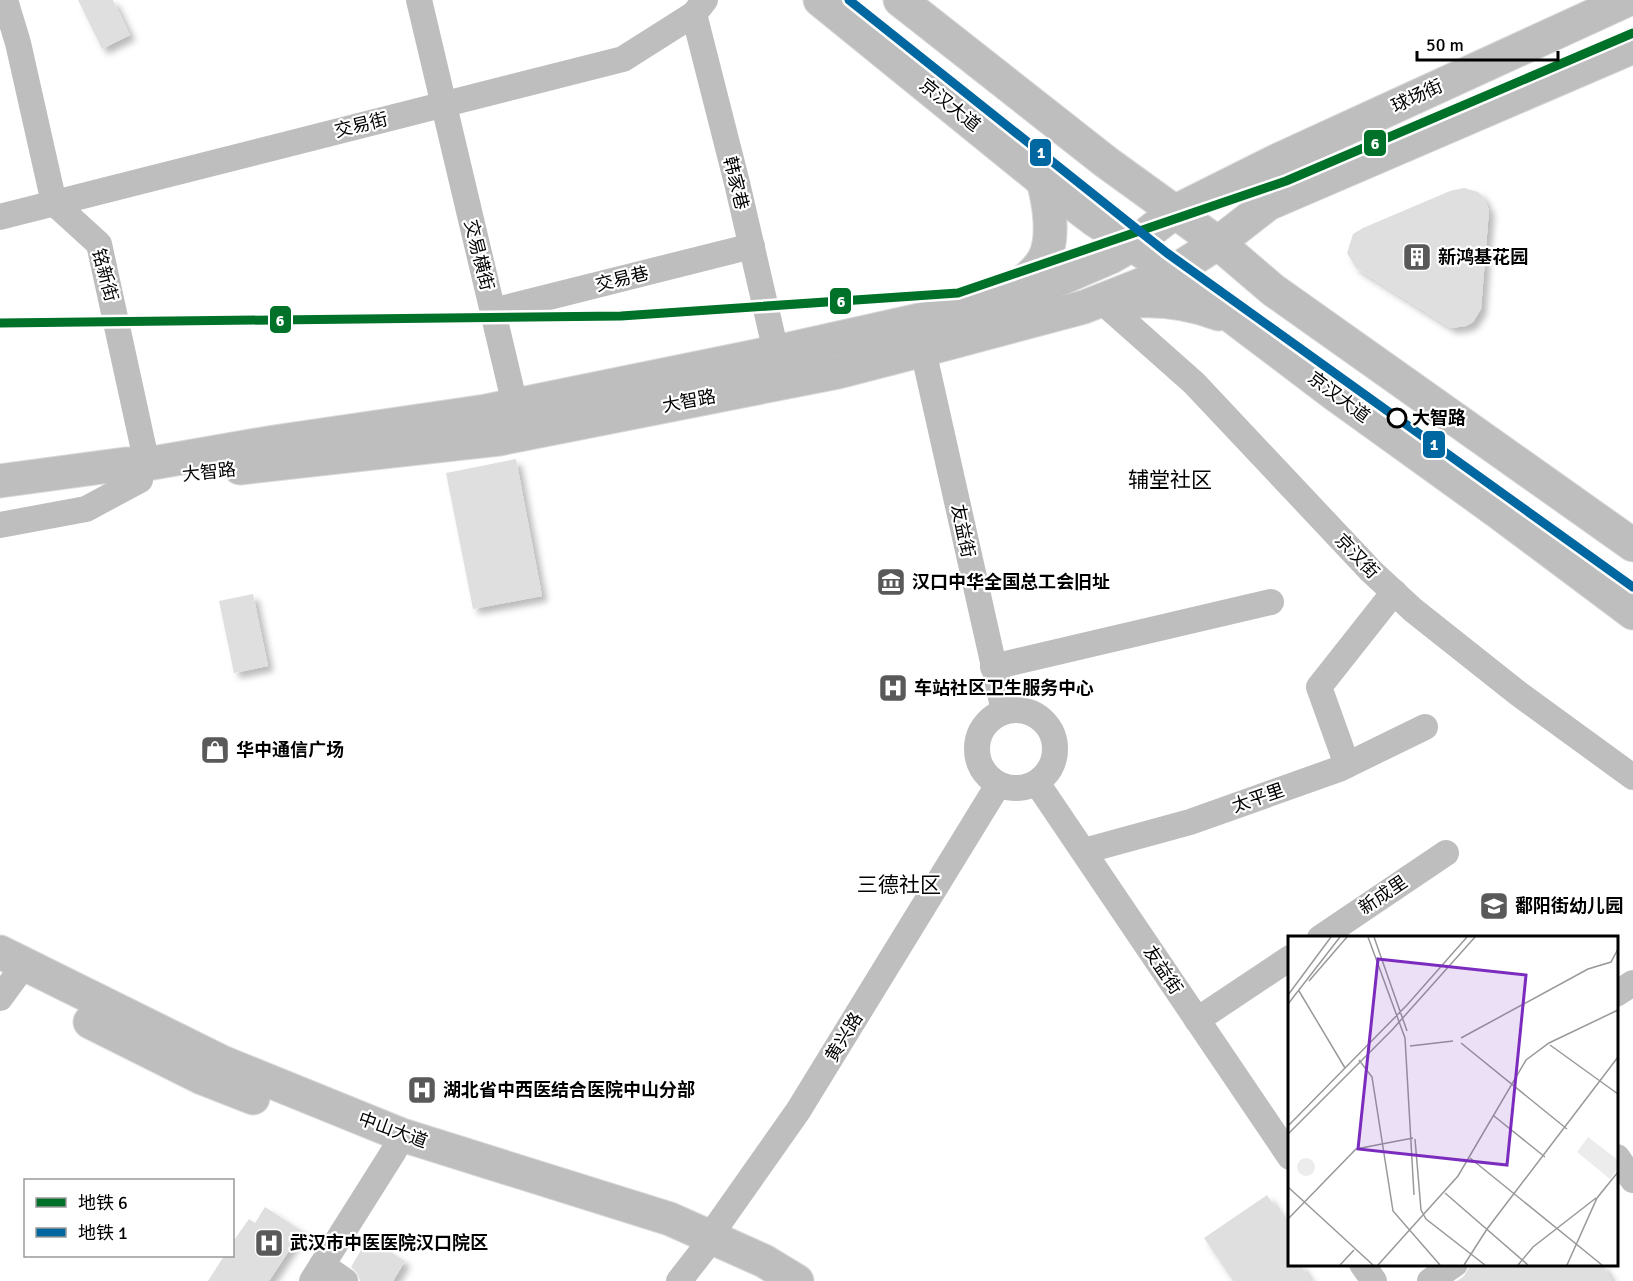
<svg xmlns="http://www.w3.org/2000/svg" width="1633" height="1281" viewBox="0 0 1633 1281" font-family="Signika,'Noto Sans SC',sans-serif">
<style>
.building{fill:#dfdfdf;filter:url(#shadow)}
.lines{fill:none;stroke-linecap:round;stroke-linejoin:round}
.major-casing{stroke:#dbdbdb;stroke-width:35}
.minor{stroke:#bebebe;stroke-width:26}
.major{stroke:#bebebe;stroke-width:33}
.metro-1-casing{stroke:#fff;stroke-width:14}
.metro-2-casing{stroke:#fff;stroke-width:14}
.metro-1{stroke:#007128;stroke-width:9}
.metro-2{stroke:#0067a1;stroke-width:9}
.stop-dot{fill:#fff;stroke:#000;stroke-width:3}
.labels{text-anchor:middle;stroke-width:4.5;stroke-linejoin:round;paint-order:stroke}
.street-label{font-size:18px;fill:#000;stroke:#fff}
.poi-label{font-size:18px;font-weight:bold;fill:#000;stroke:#fff;text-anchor:start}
.stop-label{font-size:18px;font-weight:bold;fill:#000;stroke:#fff;text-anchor:start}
.quarter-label{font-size:21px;fill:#000;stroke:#fff}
.inset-road{fill:none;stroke:#999;stroke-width:1.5}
.view{fill:#7b2cbf;fill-opacity:0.15;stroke:#7b2cbf;stroke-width:3}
.inset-edge{fill:none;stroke:#000;stroke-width:3}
.line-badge{stroke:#fff;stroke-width:2}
.badge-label{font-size:16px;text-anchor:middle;font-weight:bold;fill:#fff}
</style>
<defs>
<filter id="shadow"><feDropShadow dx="5.5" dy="5.5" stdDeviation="3" flood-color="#0004"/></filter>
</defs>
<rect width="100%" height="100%" fill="#fff"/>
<g class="building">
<path d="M78,0H113L130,35L102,49Z"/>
<path d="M1464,188L1478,192L1483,197L1489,210L1481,309L1473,322L1466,326L1451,328L1356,268L1347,253L1353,234L1363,228L1450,191Z"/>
<path d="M516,459L542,596L473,609L446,473Z"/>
<path d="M253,594L268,666L234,673L219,601Z"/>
<path d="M1267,1195L1290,1228V1264H1300L1311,1281H1233L1204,1238Z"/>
<path d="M265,1207L302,1231L269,1281H208L224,1256H232V1243L249,1219L255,1223Z"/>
<path d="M368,1238L405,1261L393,1281H360L358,1274L351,1267Z"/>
<path d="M1471,1264H1602L1612,1281H1457L1464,1276Z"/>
</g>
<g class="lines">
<g class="major-casing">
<g id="major">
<path d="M820,0L1043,181L1096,221L1173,272L1333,393L1498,512L1633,613"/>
<path d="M900,0L1106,162L1218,243L1273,290L1633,545"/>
<path d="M1010,292C1022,283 1036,273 1044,259C1055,238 1049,203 1043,181"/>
<path d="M1117,303C1151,298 1187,302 1219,314"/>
<path d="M240,468L499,439L838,372L923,350L1084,307L1173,272L1218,243L1268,204L1633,47"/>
<path d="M0,481L125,464H147L274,442L486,411L776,352L986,305L1060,279L1111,257L1132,245L1176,211L1276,161L1627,0"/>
<path d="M0,952L222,1062L402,1135L670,1219L764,1261L797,1281"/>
<path d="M90,1022L202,1078L253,1098"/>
</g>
</g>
<g class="minor">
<path d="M5,0L18,43L54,203L99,244L147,464"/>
<path d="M419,0L515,405"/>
<path d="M694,14L737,183L776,352"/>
<path d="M0,217L623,59L694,14L705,0"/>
<path d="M1106,305L1194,383L1371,571L1413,610L1519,694L1633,777"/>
<path d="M493,311L752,246"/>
<path d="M923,350L1004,711"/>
<path d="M0,525L86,509L140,480"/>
<path d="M993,667L1271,602"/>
<circle cx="1016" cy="749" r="39"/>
<path d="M1347,765L1319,687L1394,592"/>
<path d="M1037,783L1290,1157"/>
<path d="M1084,851L1190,822L1339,769L1425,727"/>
<path d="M1320,938L1446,853"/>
<path d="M1616,994L1633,983"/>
<path d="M0,998L24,965"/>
<path d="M1197,1020L1290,958"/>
<path d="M1617,1157L1633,1180"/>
<path d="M1362,1264L1374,1281"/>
<path d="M322,1265L345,1281"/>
<path d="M312,1281L394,1151L402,1135"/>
<path d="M679,1281L704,1249L710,1236L798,1111L998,785"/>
<path d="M1430,1281L1455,1264"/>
</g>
<use href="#major" class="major"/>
<g class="metro-1-casing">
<path id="metro-1" d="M0,323L621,316L958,293L1286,181L1633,33"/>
</g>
<g class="metro-2-casing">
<path id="metro-2" d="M849,0L1167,253L1633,587"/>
</g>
<use href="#metro-1" class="metro-1"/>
<use href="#metro-2" class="metro-2"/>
</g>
<defs>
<g id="building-square" transform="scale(1.5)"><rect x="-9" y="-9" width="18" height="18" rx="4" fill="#595959" stroke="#fff"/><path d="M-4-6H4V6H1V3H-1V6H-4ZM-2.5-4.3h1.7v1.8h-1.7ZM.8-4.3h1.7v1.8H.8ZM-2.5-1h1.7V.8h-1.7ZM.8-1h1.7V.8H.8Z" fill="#fff"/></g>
<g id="museum-square" transform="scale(1.5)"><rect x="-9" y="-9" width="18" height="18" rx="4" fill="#595959" stroke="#fff"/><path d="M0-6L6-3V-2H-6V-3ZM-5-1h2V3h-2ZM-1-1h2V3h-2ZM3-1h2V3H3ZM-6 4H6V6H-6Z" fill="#fff"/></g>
<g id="hospital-square" transform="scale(1.5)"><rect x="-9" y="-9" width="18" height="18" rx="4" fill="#595959" stroke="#fff"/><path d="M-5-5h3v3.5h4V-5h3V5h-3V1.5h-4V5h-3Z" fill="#fff"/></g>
<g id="shop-square" transform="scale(1.5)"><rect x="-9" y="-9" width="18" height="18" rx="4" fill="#595959" stroke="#fff"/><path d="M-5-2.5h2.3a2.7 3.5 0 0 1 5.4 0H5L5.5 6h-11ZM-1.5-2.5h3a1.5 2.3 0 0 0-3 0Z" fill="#fff"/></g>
<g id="school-square" transform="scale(1.5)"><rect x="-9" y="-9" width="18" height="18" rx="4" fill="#595959" stroke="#fff"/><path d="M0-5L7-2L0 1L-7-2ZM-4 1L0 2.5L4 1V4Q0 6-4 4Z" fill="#fff"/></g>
</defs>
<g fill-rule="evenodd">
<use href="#building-square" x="1417" y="257"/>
<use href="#museum-square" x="891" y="582"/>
<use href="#hospital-square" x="893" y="688"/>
<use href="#shop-square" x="215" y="750"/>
<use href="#school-square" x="1494" y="906"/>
<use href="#hospital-square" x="422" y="1090"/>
<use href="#hospital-square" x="269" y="1243"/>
</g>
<circle class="stop-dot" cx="1397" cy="418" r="9"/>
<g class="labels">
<g class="street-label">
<text transform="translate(1417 96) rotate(-25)" y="6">球场街</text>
<text transform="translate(950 105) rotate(39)" y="6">京汉大道</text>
<text transform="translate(361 125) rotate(-14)" y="6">交易街</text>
<text transform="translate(736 183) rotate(76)" y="6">韩家巷</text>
<text transform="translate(479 255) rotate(76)" y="6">交易横街</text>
<text transform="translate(105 275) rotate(75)" y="6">铭新街</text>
<text transform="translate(622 279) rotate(-14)" y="6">交易巷</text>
<text transform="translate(1339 397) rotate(37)" y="6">京汉大道</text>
<text transform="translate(689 401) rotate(-11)" y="6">大智路</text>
<text transform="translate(209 472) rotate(-6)" y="6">大智路</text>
<text transform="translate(963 531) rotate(78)" y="6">友益街</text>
<text transform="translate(1357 556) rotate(46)" y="6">京汉街</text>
<text transform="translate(1258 798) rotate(-19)" y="6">太平里</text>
<text transform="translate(1383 895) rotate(-34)" y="6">新成里</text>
<text transform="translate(1163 970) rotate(56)" y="6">友益街</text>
<text transform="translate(844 1037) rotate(-59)" y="6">黄兴路</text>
<text transform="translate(393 1130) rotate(20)" y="6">中山大道</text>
</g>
<g class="poi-label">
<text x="1438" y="263">新鸿基花园</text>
<text x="912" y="588">汉口中华全国总工会旧址</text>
<text x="914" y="694">车站社区卫生服务中心</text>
<text x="236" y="756">华中通信广场</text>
<text x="1515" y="912">鄱阳街幼儿园</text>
<text x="443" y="1096">湖北省中西医结合医院中山分部</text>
<text x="290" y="1249">武汉市中医医院汉口院区</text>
</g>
<g class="stop-label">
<text x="1412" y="424">大智路</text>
</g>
<g class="quarter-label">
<text x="1170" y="487">辅堂社区</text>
<text x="899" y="892">三德社区</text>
</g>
</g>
<g transform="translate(1288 936)">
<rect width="330" height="330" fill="#fff"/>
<path d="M300,201L330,224V232L322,243L289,216ZM9 231a9 9 0 1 1 18 0a9 9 0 1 1-18 0Z" fill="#ececec"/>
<path class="inset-road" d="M80,1L117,102L126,259M86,1L119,95M21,45L59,1M11,55L57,132M0,59L43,1M0,68L52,1M173,102L300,33L323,26L330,13M173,107L279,193M262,109L330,158M122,110L165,105M71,124L84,141L105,275L152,329M206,180L257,221M0,190L119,69L179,1M0,198L104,94L187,1M127,203L133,274L138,283L197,329M182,222L314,329M0,251L85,329M157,257L240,329M0,283L68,213L125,202M52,329L66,314M90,329L170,240L238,124L261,107L330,74M176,329L199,293L330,121M230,329L245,311L308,262M279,329L309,262L330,236"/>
<path class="view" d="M90,23L238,39L219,229L70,213Z"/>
<rect width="330" height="330" class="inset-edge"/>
</g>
<g class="line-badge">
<rect x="1363" y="129" width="24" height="28" rx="6" fill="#007128"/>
<rect x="1029" y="138" width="23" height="29" rx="6" fill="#0067a1"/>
<rect x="829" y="287" width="23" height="28" rx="6" fill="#007128"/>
<rect x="269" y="305" width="23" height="29" rx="6" fill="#007128"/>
<rect x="1422" y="430" width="24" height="29" rx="6" fill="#0067a1"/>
</g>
<g class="badge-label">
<text x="1375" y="149">6</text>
<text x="1041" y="158">1</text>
<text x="841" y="307">6</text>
<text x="280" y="326">6</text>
<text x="1434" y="450">1</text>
</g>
<rect x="24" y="1179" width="210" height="78" fill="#ffffff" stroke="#999999" stroke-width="1.5"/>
<rect x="36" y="1198" width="30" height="9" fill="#007128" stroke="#999999" stroke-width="1.5"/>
<text x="78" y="1209" font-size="18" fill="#000000">地铁 6</text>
<rect x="36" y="1228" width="30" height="9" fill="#0067a1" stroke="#999999" stroke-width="1.5"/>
<text x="78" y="1239" font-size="18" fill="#000000">地铁 1</text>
<path d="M1417 51v9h141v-9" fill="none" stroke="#000000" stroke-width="3"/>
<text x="1426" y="51" font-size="18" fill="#000000" stroke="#ffffff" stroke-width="4.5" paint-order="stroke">50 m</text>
</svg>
